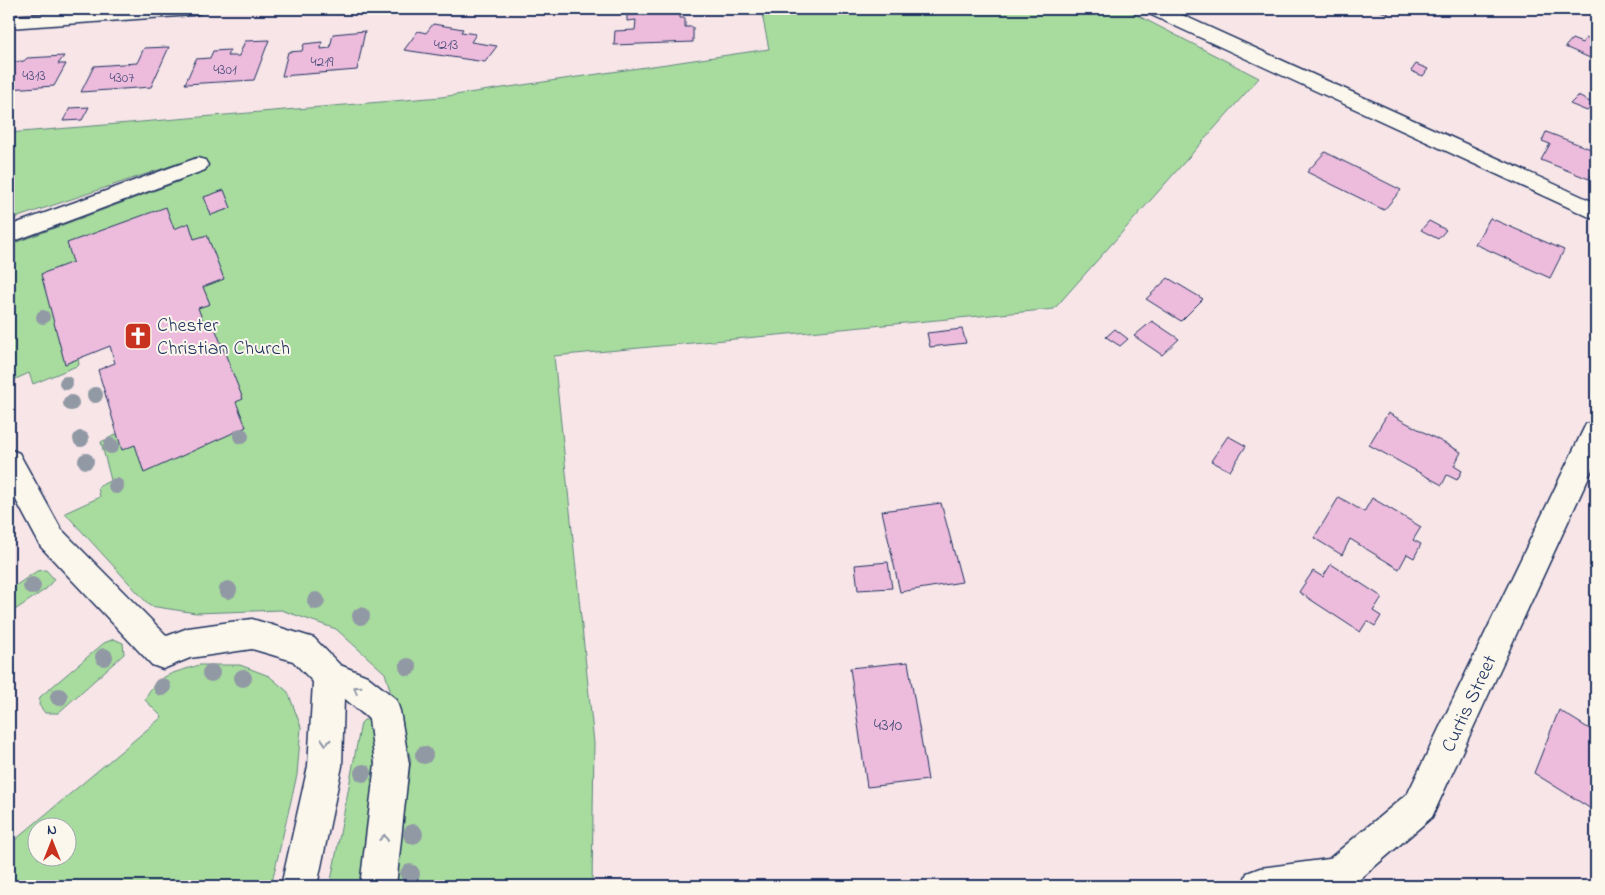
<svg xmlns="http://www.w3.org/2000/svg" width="1605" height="895" viewBox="0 0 1605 895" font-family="'Indie Flower',sans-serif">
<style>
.green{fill:#a8dc9e;stroke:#62867e;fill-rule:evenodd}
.building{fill:#edbcdd;stroke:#1b2f5e}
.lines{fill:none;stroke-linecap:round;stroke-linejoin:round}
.minor-casing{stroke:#1b2f5e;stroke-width:3}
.minor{fill:#fbf7ec;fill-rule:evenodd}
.tree{fill:#9199a5}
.oneway{stroke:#8b93a5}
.labels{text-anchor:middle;stroke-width:4;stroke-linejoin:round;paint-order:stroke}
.far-number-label{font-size:15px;fill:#50527e}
.number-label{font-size:18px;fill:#50527e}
.poi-label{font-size:20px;fill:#1b2f5e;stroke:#fbf7ec;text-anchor:start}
.street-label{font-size:20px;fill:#1b2f5e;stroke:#fbf7ec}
</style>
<rect width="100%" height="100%" fill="#f7e5e8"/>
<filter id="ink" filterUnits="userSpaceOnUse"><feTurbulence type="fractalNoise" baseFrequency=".02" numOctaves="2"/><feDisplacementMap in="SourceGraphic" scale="10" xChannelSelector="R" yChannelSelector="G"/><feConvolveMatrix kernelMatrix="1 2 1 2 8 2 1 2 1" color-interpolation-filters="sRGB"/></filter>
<g filter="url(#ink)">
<g class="green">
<path d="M761,9H1125L1259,78L1054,309L554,356L594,743L592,886H393L411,760L385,673L336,629L281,610L196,613L150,606L65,513L100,497L98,487L111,480L101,442L133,426L117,342L78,357L79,365L33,384L29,373L9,382V245L183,180L176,164L9,220V133L441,97L769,49Z"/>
<path d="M46,570L54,579L46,589L9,614V590L37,571Z"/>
<path d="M114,639L123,643L124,654L58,713H45L39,705L40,697L104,643Z"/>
<path d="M199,665H240L269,676L288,692L301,727L297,775L271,886H9V845L162,717L145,700C155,674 175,673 199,665ZM38,828H68V858H38Z"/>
<path d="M364,720H370L378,747L372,818L361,886H330L361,723Z"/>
</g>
<g class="building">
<path d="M655,9H680V18H685V27H693V42L614,45L615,31L635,30L636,20L627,21V15L654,14Z"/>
<path d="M1375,9H1403L1399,13L1390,10L1388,14Z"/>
<path d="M433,24L463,29L461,32L476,34L471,42L497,46L485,62L404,50L418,31L426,33Z"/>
<path d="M365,31L357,70L282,76L288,52L302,51L304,44L322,42L321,49L330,48L333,34Z"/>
<path d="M1586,38L1596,43V51L1590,58L1565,47L1572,39L1582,43Z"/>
<path d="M269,40L254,80L185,84L196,59L210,58L213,51L230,50L227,56H239L245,41Z"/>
<path d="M169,47L151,87L81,92L94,66L137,63L144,48Z"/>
<path d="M64,56L58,64H66L54,86L9,89V62L24,61L27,58Z"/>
<path d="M1416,64L1428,69L1423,76L1411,71Z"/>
<path d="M1578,96L1594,104L1587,111L1570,104Z"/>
<path d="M89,107L82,120L63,121L70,108Z"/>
<path d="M1546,132L1596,151V171L1594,170L1589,179L1541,160L1550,144L1542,141Z"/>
<path d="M1325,152L1401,190L1384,210L1307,172Z"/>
<path d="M224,190L231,208L211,215L204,197Z"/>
<path d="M166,207L174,229L189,223L194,239L207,235L224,279L203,287L210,304L198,308L205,326L213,323L243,399L236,402L246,427L144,473L135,445L122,450L98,370L115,363L110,346L65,364L41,274L73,262L67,243Z"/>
<path d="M1490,218L1564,250L1550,278L1475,244Z"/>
<path d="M1429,221L1446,230L1438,239L1421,230Z"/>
<path d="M1168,278L1203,299L1181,321L1146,299Z"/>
<path d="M1152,321L1179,339L1162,355L1134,336Z"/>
<path d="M962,329L966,343L930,347L927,333Z"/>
<path d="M1115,329L1128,339L1120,346L1106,337Z"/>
<path d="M1388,413L1461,452L1454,466L1462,471L1457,480L1447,475L1442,485L1369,445Z"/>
<path d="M1228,436L1246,446L1230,471L1211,461Z"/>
<path d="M1339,497L1364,512L1372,498L1421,527L1413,540L1421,544L1414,558L1407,554L1399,569L1350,539L1342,555L1314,538Z"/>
<path d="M941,503L962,582L900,592L882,511Z"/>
<path d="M888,562L892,588L858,590L855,565Z"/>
<path d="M1331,564L1382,597L1373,611L1381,616L1375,626L1367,621L1360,632L1299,592L1313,571L1323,577Z"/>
<path d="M908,662L928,780L867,787L850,668Z"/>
<path d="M1559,710L1596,733V812L1534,773Z"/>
</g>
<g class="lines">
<g class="minor-casing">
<g id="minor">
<path d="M116,9H202L200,13L193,15L9,28V16Z"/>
<path d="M1145,9H1169L1596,203V220L1147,13Z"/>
<path d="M197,158L205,160L208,165L205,170L9,243V226Z"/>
<path d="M1596,421V461L1432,817L1352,886H1242L1247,873L1260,868L1329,859L1408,793L1586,424Z"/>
<path d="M9,449L19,453L61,529L167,636L188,628L252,619L314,638L340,665L367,676L396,699L400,711L409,764L396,886H360L375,764L369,719L344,698L342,766L317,886H281L308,766L313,682L293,661L252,649L190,658L163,669L152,665L41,547L9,487Z"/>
</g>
</g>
<use href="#minor" class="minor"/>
</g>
<g class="tree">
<circle cx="43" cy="317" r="7"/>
<circle cx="66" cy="383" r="7"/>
<circle cx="95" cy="395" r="8"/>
<circle cx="71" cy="403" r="8"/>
<circle cx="241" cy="436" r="8"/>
<circle cx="81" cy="439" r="8"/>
<circle cx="111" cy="446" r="8"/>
<circle cx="86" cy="461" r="8"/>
<circle cx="116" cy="486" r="8"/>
<circle cx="32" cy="586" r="9"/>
<circle cx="228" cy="590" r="9"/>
<circle cx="316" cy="601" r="9"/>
<circle cx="361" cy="616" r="9"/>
<circle cx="104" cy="657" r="9"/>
<circle cx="408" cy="667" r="9"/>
<circle cx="211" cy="673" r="9"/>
<circle cx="243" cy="678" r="9"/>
<circle cx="162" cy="687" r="9"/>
<circle cx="59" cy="697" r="9"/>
<circle cx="424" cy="755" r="9"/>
<circle cx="363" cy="773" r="9"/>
<circle cx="413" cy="834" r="10"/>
<circle cx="410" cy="874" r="10"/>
</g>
<defs><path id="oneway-chevron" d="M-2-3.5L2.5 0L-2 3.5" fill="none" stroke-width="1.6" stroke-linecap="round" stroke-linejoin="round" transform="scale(1.25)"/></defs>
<g class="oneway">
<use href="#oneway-chevron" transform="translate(357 689) rotate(-147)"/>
<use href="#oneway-chevron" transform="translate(326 742) rotate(93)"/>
<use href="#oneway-chevron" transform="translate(384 838) rotate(-84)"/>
</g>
</g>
<defs>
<g id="church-square" transform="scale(1.4375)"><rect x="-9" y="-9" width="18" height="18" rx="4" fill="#c8321e" stroke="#fbf7ec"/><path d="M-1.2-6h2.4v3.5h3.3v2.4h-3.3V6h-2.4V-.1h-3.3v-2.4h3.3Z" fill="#fff"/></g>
</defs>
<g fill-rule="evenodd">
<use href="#church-square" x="138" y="336"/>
</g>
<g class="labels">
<g class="far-number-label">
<text x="446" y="49">4213</text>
<text x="322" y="66">4219</text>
<text x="225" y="74">4301</text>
<text x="34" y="80">4313</text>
<text x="122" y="82">4307</text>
</g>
<g class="number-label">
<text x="888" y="730">4310</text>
</g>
<g class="poi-label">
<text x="157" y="331">Chester<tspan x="157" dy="23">Christian Church</tspan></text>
</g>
<g class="street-label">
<text transform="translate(1468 703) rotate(-65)" y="7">Curtis Street</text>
</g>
</g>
<rect width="1605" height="895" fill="none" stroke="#fbf7ec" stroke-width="30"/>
<rect x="15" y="15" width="1575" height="865" fill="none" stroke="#1b2f5e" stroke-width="2" filter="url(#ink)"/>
<g transform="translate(52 842)"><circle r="24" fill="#fbf7ec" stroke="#a1a7b3"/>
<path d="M0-4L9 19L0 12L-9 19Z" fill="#c8321e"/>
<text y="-8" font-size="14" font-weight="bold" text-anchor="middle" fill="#1b2f5e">N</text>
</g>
</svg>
